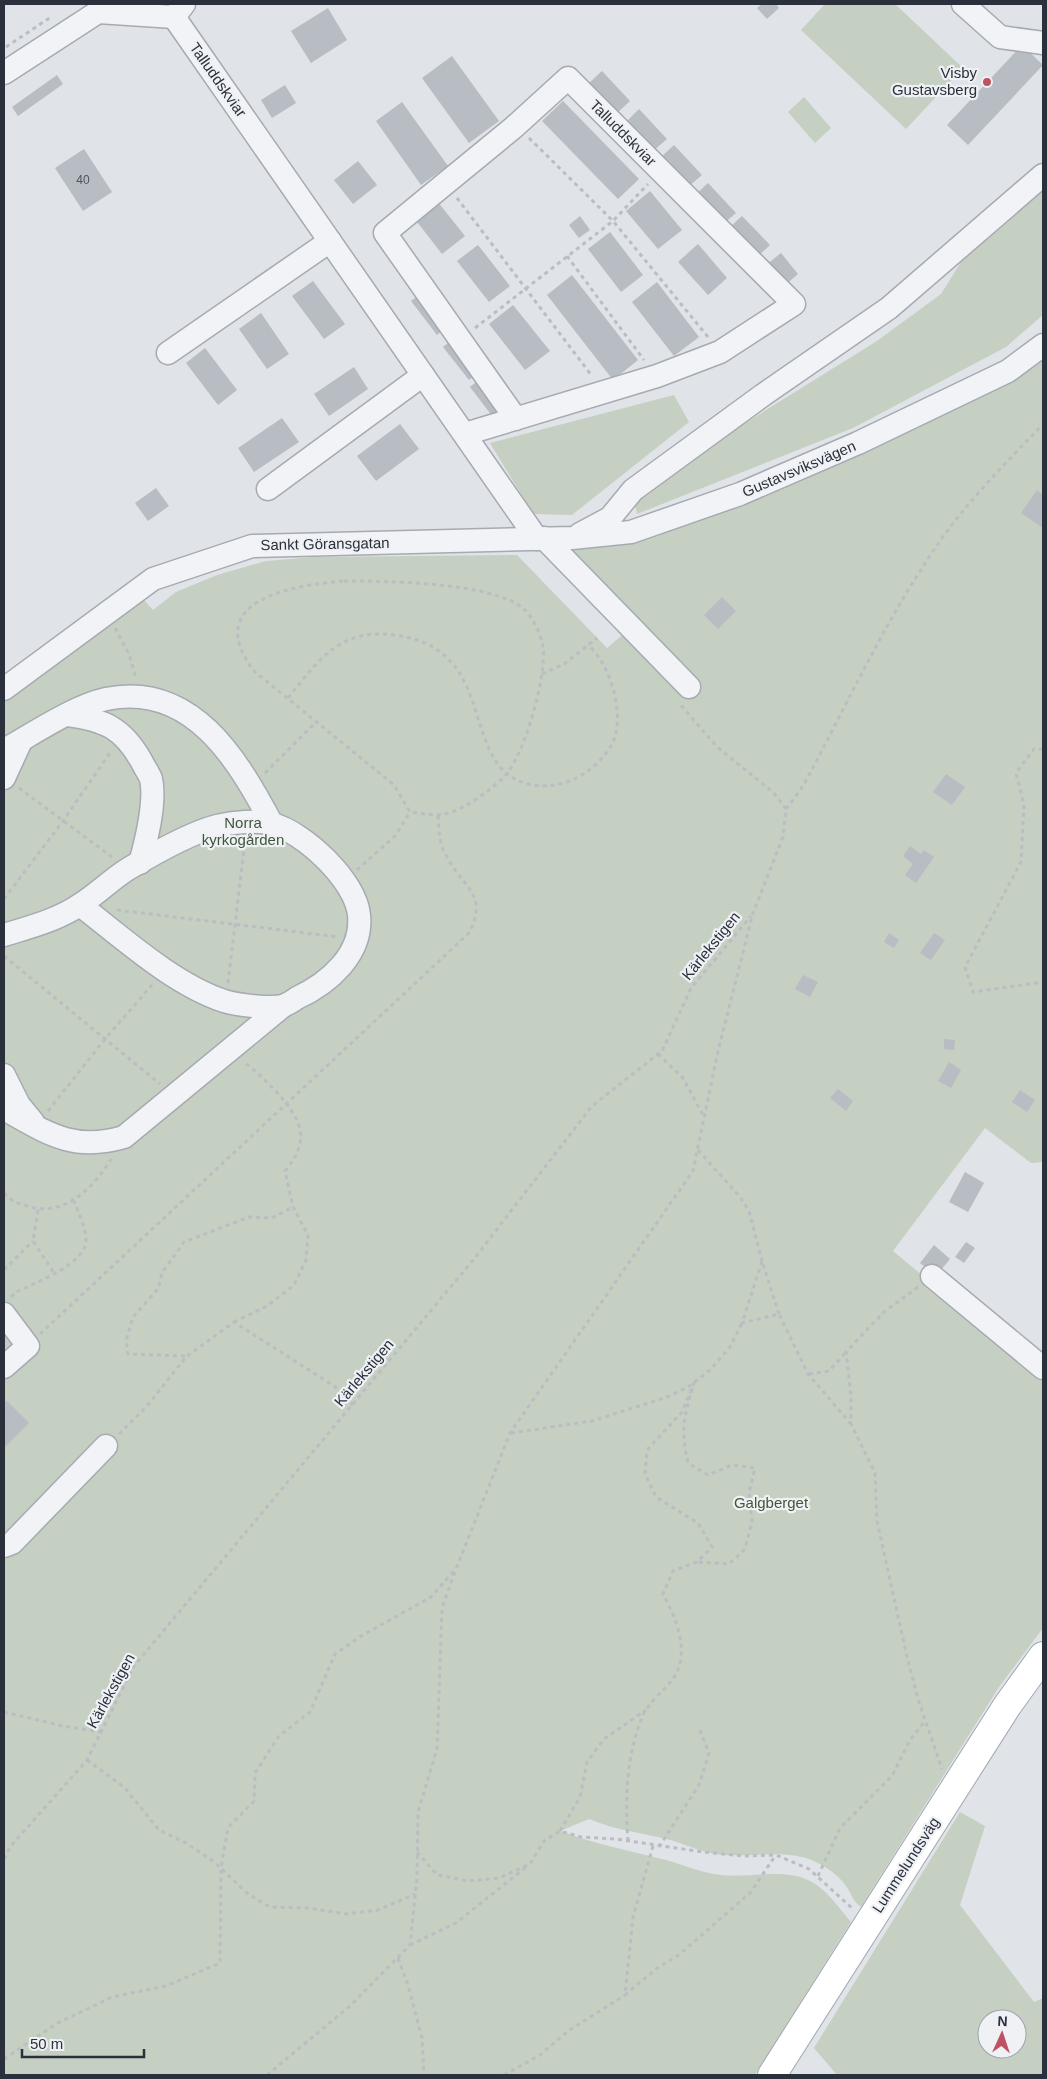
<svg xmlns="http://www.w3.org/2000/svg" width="1047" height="2079" viewBox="0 0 1047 2079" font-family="Helvetica,sans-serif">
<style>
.green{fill:#c5d0c2;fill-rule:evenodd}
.building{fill:#b8bcc3}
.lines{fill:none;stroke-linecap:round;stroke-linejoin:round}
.minor-casing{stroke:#a6aab1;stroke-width:25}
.major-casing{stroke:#a0a7b2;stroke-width:30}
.path{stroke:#babdc2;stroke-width:3;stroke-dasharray:4 4;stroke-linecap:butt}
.minor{stroke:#f2f3f6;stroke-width:22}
.major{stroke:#fff;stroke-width:28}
.poi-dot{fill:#bf5262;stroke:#eff1f5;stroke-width:2}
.labels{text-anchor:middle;stroke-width:4.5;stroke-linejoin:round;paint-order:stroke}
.number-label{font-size:12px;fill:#4e545e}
.poi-label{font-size:15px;fill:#2a313d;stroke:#eff1f5;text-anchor:end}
.street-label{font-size:15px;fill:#2a313d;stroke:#eff1f5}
.park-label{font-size:15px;fill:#3f5739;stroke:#eff1f5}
</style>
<rect width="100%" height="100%" fill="#e0e3e7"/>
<g class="green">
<path d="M825,4H895L963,68L906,129L801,30Z"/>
<path d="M804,97L831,128L815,143L788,112Z"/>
<path d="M1043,180V315L1006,347L853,428L637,514L633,496L649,483L877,341L941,294L976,238Z"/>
<path d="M1043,359V1162L1031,1163L985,1128L893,1251L1040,1373L1043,1369V1628L999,1687L861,1907C854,1902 852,1896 848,1889C841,1877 828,1868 816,1862C789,1849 754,1857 725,1855C707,1854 691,1847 674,1841C646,1833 617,1831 589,1819L560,1831C595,1844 630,1851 666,1860C685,1865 701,1873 721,1875C749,1878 782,1868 808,1880C826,1888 839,1908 851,1922L755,2075H4V699L144,600L153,610L176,592L217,575L266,561L315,557L517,555L607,648L634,625L567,548L615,545L984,389Z"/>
<path d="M674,395L689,422L572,515L533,514L490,443Z"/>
<path d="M960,1812L985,1826L960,1905L1034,2002L1043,1998V2075H837L814,2048ZM987,2019H1017V2049H987Z"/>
</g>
<g class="building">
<path d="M762,4H776L779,8L767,19L757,8Z"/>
<path d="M328,8L347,40L311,63L291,31Z"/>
<path d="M1022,45L1043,65L968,145L947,125Z"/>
<path d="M452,56L499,121L469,143L422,78Z"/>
<path d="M602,71L630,101L616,114L588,84Z"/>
<path d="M57,75L63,84L18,116L12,107Z"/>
<path d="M285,85L296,103L272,118L261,100Z"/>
<path d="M563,101L639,179L618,199L542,121Z"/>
<path d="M402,102L448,166L421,185L376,121Z"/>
<path d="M639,109L667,139L653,151L626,122Z"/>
<path d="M674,145L702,175L688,187L660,158Z"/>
<path d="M84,149L112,192L83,211L55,168Z"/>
<path d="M358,161L377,185L353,204L334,180Z"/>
<path d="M708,183L736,213L722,225L694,196Z"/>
<path d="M650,191L682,230L658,249L626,211Z"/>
<path d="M433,196L465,236L442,254L411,214Z"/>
<path d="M580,216L590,230L579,238L569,225Z"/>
<path d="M742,216L770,245L756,258L729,228Z"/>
<path d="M610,232L643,275L621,292L588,249Z"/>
<path d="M698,244L727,278L708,295L678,262Z"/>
<path d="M478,245L510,286L489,302L457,261Z"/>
<path d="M781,253L798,274L783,287L766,265Z"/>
<path d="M572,275L638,360L613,380L547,295Z"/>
<path d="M313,281L345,324L324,339L292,296Z"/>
<path d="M657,282L699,337L674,356L632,302Z"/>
<path d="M427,289L453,322L437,335L411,301Z"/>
<path d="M513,305L550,351L525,370L489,324Z"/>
<path d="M261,313L289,354L267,369L239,329Z"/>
<path d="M458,335L484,368L469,380L443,347Z"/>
<path d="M205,348L237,390L218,405L186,363Z"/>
<path d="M354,367L368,389L329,416L314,394Z"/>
<path d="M485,375L512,409L496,421L470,387Z"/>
<path d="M282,418L299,442L254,472L238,448Z"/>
<path d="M400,424L419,449L376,481L357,456Z"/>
<path d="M156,488L169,506L148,521L135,503Z"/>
<path d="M1037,490L1043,495V528L1021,513Z"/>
<path d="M722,597L736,611L718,629L704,615Z"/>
<path d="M946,774L965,787L952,805L933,792Z"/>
<path d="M910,846L921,854L924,850L934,857L916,883L905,875L913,864L903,856Z"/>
<path d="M889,933L899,940L894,948L884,942Z"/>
<path d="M934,933L945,940L931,960L920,953Z"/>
<path d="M803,975L818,982L810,997L795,989Z"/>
<path d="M944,1039L955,1040L954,1050L944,1049Z"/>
<path d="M949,1062L961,1070L951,1088L938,1081Z"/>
<path d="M838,1089L853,1101L846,1111L830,1098Z"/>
<path d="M1020,1090L1035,1100L1027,1112L1012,1102Z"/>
<path d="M965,1172L984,1183L968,1212L949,1202Z"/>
<path d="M966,1242L975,1248L964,1263L955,1257Z"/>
<path d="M934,1245L950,1259L936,1276L920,1263Z"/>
<path d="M7,1401L29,1423L4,1448V1404Z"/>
</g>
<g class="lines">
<g class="minor-casing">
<g id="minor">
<path d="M184,4L174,17L537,539"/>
<path d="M963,4L1000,37L1043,43"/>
<path d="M98,12L174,17"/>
<path d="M4,73L98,12L116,4"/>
<path d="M168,353L330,241"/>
<path d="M465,434L657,376L720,352L794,304L568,78L513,128L385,233L516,419"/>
<path d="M268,489L423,375"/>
<path d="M580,534L610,518L633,490L763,395L889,308L1043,175"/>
<path d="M544,538L689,687"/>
<path d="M4,689L153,579L252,546L572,538L631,532L740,494L858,443L1008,371L1043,345"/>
<path d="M68,715C105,720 123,728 142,762C144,767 149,773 151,779C156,801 146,842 140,863"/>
<path d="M4,750C33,734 74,706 106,699C192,681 238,760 272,824"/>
<path d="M4,778L21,741"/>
<path d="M4,935C30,927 58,920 81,904C97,894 112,879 128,869C153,854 190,833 217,826C233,822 257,820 272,824C304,832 356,881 359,915C363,954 329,983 297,998C293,1001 288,1004 283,1006C270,1009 237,1005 224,1001C173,984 123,938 80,905"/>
<path d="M4,1075L19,1105L33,1122"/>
<path d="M4,1109C47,1133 73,1152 124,1137L283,1006"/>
<path d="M932,1276L1043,1368"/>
<path d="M4,1314L28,1346L4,1367"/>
<path d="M4,1546L12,1543L106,1446"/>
</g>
</g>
<g class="major-casing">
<path id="major" d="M772,2075L1007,1706L1043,1656"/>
</g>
<g class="path">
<path d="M6,47L51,17"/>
<path d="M529,138L613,221L708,337"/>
<path d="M457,198L592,376"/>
<path d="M567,256L644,360"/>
<path d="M475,328L613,221L648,184"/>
<path d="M344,581C385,581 496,582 525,610C534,619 541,635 543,647C547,676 524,756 505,776C490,791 458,815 437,815C428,815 419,813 410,812L394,785L254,671C200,600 293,585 344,581Z"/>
<path d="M115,628L129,654L136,678"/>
<path d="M542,674L564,664L597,638"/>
<path d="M288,698C319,660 339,628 394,635C502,648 456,765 528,784C560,792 594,774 611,746C627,718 611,665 588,645"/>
<path d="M1043,749H1034L1016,773L1024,805L1021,862L965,967L973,992L1043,982"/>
<path d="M265,773L316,722"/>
<path d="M19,788L112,857"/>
<path d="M786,809L803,786C847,705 885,620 938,544C968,500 1007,462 1043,424"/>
<path d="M357,870L396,835L410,812"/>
<path d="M4,899L63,821L112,750"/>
<path d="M117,910L339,937"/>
<path d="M4,956L160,1084"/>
<path d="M228,983L245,841"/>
<path d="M658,1054L683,1078L704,1117"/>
<path d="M48,1111L105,1039L152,985"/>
<path d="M698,1150L740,1197L749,1211L762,1261"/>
<path d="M4,1193C11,1201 17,1203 27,1206C63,1218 93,1189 111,1159"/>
<path d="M38,1210L33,1241L54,1273"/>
<path d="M4,1270L33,1241"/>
<path d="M918,1287L884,1312L846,1352L851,1396V1424L875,1473L877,1521L907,1657L919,1702L942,1769"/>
<path d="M11,1297L16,1292C35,1283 89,1263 86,1238C85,1226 78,1212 74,1201"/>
<path d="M779,1314L762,1261L742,1323L779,1314L808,1374L851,1424"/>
<path d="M234,1322L267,1306L294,1285L306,1260L308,1235L293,1207L285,1171C292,1162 298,1154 300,1143C307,1114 263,1079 244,1061"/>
<path d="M40,1334L469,933C489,894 463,888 447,857C439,844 439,830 438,815"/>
<path d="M185,1356L128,1354L126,1341L133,1317L158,1289L162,1273L184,1242L249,1217L272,1218L293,1207"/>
<path d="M809,1374L829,1371L846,1352"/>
<path d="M511,1433L592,1421L667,1397L688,1387L710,1370L730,1347L742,1323"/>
<path d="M119,1434L147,1406L186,1357L234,1322L334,1386L353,1405"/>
<path d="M4,1712L63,1726L102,1732"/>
<path d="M87,1760L124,1787L159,1830L186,1843L213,1861L248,1894L270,1907L307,1908L347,1914L378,1910L415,1894"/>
<path d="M560,1831L580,1797L587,1762L604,1739L646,1710"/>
<path d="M628,1841C625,1801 626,1758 641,1720C646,1705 659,1695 669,1684C693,1657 677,1620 663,1594L673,1571L697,1562L712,1547L698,1523L656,1497L645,1474L647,1450L682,1412L694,1383C684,1416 680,1428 688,1463L708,1475L732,1465L755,1468L749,1493L752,1522L745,1549L729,1564L697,1562"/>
<path d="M653,1846L633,1917L625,1995L656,1969L680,1954L751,1892L775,1856"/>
<path d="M659,1847L699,1785L709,1753L700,1730"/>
<path d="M417,1852L437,1875L468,1881L499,1878L530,1864L544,1841L560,1831L581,1837L616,1839L703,1852L744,1856L776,1855L809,1869L853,1909"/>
<path d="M4,1859L11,1846L87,1760L134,1666L474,1259L592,1106L662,1051L691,988L751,916"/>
<path d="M818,1876L840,1828L892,1776L910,1740L925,1721"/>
<path d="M410,1945L456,1923L525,1868"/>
<path d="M398,1958L408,1985L422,2038L424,2075"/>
<path d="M4,2059L56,2024L112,1997L166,1986L220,1963L221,1868L228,1828L254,1801L255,1773L279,1736L310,1712L335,1654L361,1636L431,1597L454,1571"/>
<path d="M267,2075L350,2006L410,1945L417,1877L418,1812L437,1749L442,1608L456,1569L510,1433L693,1171L718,1051L753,913L783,837L786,809L774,793L717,747L679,703"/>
<path d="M504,2075L540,2055L568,2031L625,1995"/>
</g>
<use href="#minor" class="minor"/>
<use href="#major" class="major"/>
</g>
<circle class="poi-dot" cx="987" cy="82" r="5"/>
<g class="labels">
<g class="number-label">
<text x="83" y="184">40</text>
</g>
<g class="poi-label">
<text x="977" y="78">Visby<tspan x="977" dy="17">Gustavsberg</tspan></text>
</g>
<g class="street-label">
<text transform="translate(218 80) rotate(55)" y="5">Talluddskviar</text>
<text transform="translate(623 133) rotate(45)" y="5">Talluddskviar</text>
<text transform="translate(799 469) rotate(-23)" y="5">Gustavsviksvägen</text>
<text transform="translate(325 544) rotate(-1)" y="5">Sankt Göransgatan</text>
<text transform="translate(711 946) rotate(-51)" y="5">Kärlekstigen</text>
<text transform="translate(364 1373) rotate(-50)" y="5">Kärlekstigen</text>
<text transform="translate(111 1691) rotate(-61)" y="5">Kärlekstigen</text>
<text transform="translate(906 1865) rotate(-57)" y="5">Lummelundsväg</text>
</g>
<g class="park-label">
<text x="243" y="828">Norra<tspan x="243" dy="17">kyrkogården</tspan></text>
<text x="771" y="1508">Galgberget</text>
</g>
</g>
<rect width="1047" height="2079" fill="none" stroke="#2a313d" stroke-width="10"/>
<g transform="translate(1002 2034) rotate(3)"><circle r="24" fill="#eff1f5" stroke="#a0a4ab"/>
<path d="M0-4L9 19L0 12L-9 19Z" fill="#bf5262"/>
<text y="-8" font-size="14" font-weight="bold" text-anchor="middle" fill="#2a313d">N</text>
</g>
<path d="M22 2049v8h122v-8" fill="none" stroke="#2a313d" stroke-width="2.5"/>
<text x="30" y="2049" font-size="15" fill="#2a313d" stroke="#eff1f5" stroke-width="4" paint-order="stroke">50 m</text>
</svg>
